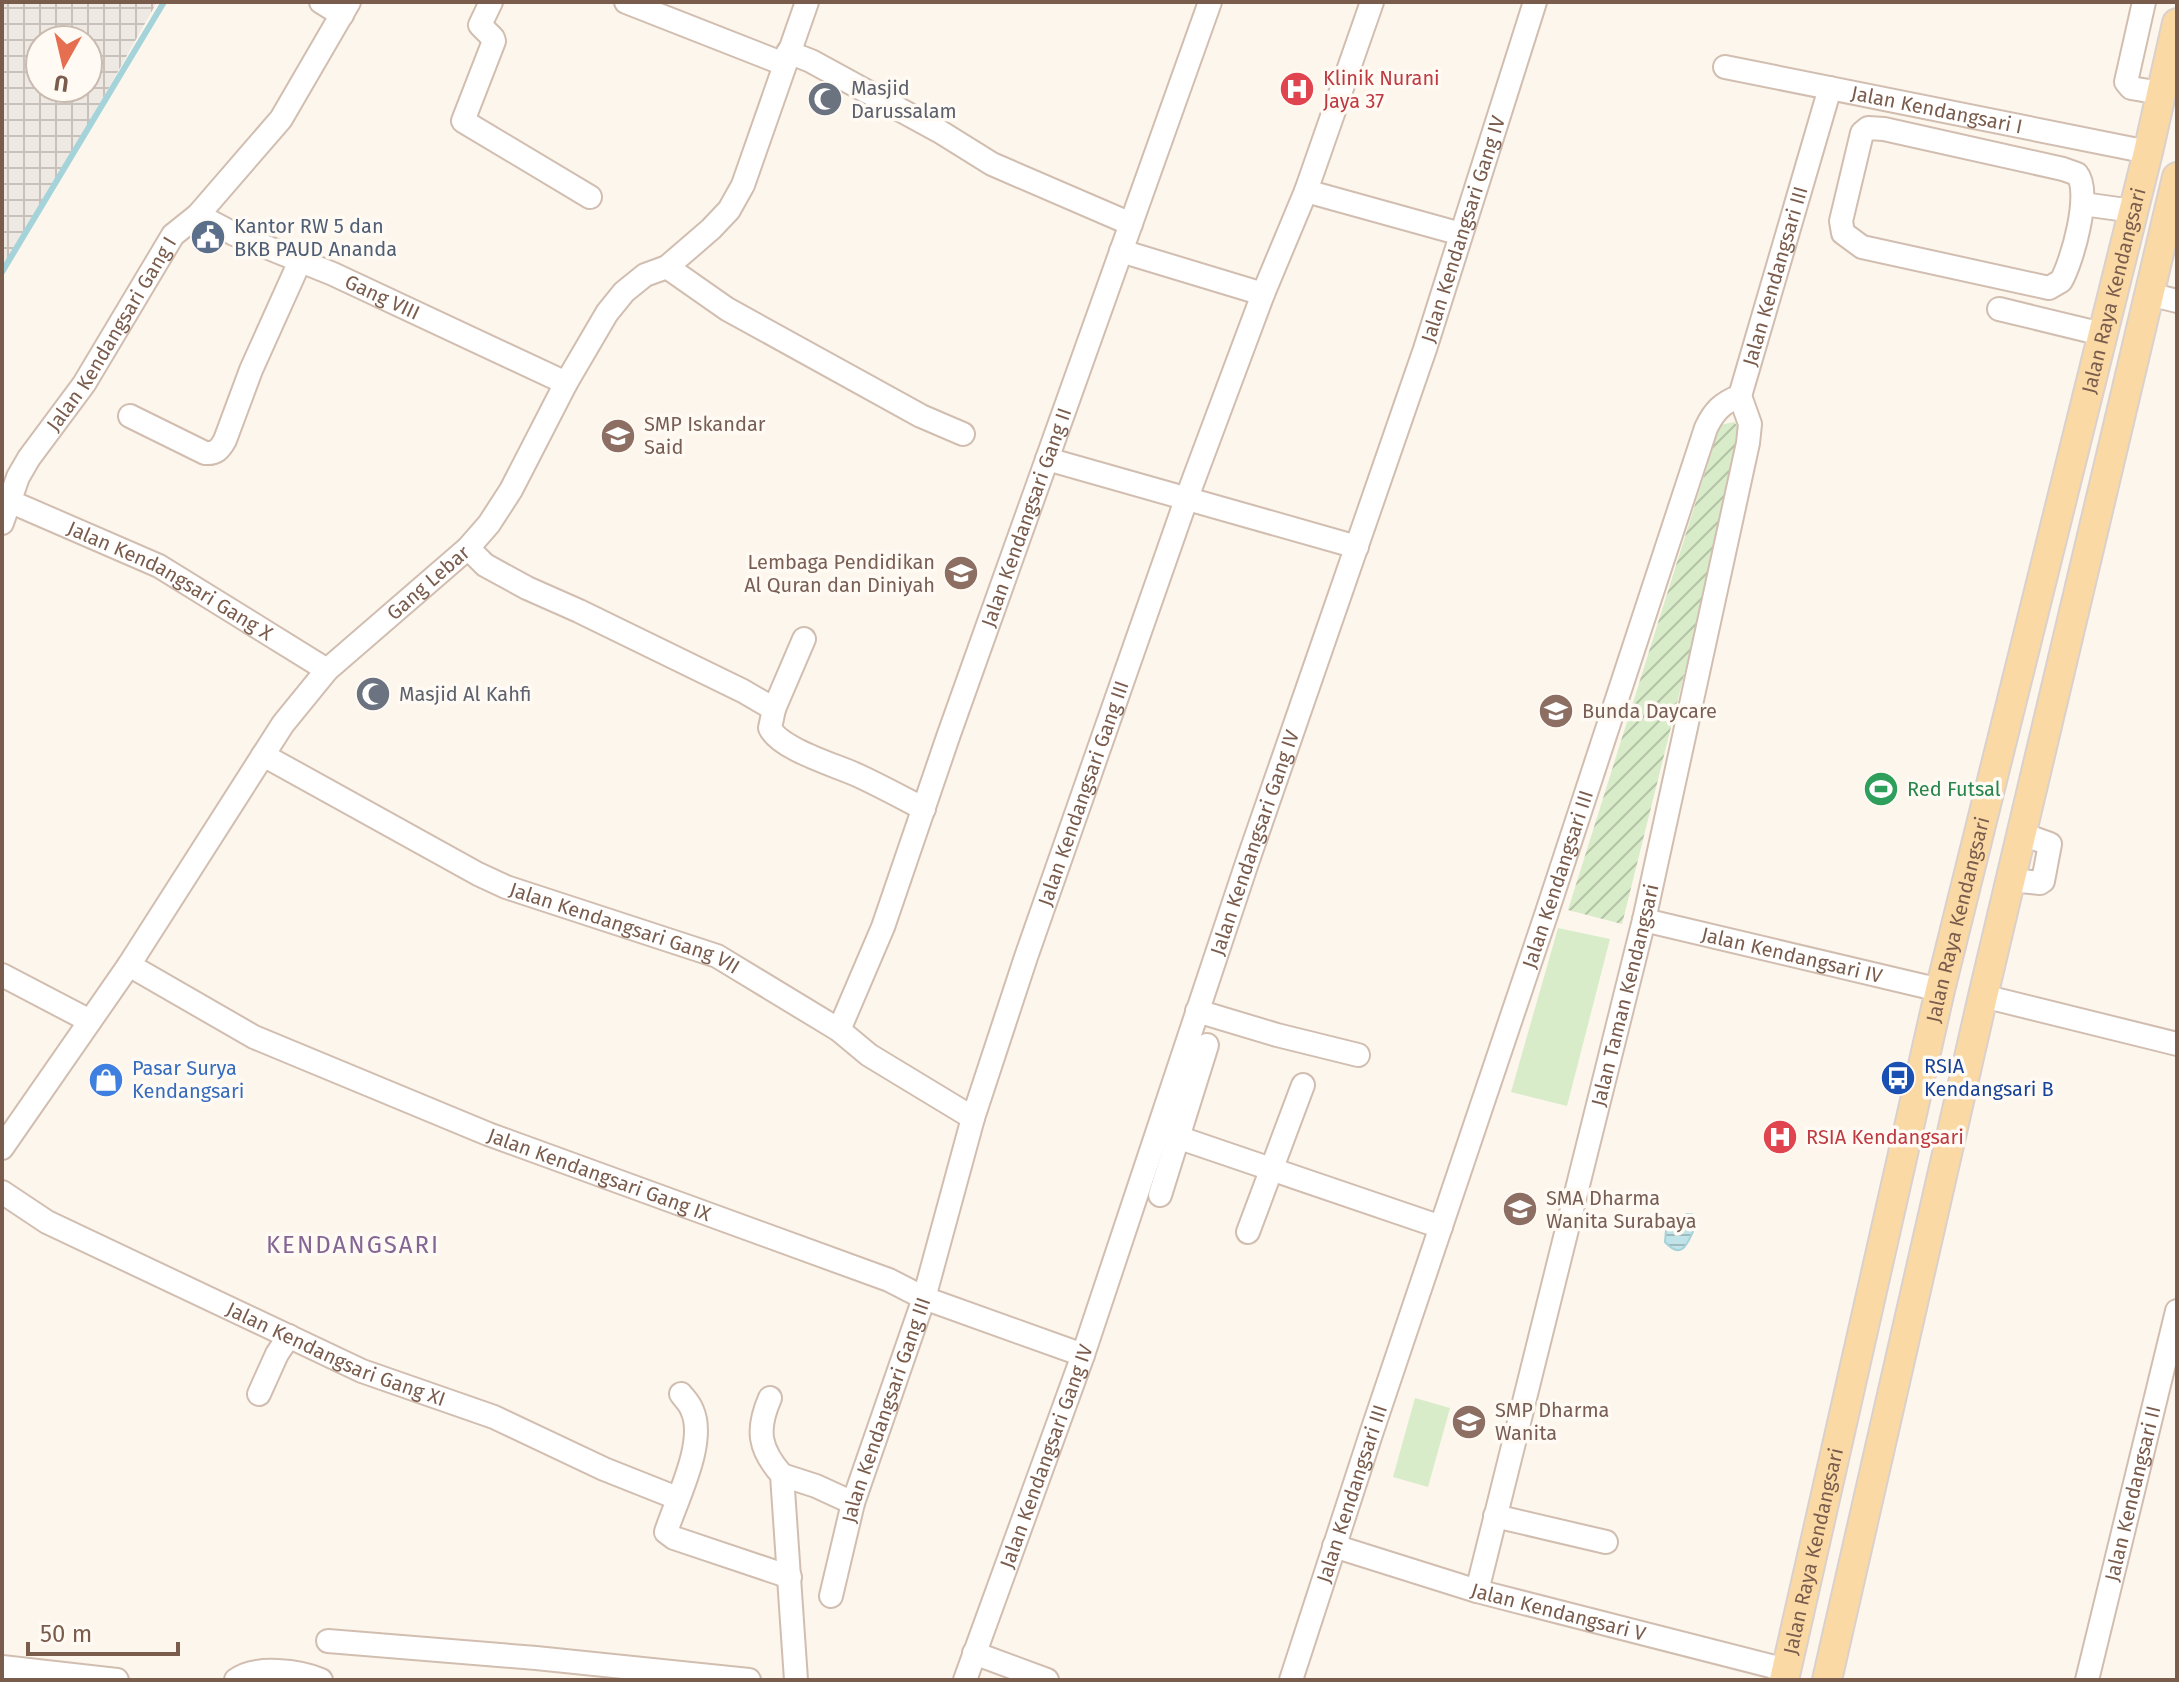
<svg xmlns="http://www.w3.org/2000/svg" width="2179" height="1682" viewBox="0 0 2179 1682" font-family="'Fira Sans',sans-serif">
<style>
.industrial{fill:url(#industrial-grid);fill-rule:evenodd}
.garden{fill:url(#garden-furrows)}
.pitch{fill:#d8ecc9}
.water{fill:url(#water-rules);stroke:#a5d3da;stroke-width:2}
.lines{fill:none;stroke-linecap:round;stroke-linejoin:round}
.stream{stroke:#a5d3da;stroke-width:6}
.minor-casing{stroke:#d1beb0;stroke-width:26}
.major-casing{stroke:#dad1cd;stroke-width:32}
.minor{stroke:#fff;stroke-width:22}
.major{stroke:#fbd9a5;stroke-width:28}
.labels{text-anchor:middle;stroke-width:7;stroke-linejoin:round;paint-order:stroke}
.health-label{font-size:20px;fill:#be3a42;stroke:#fffaf3;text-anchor:start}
.worship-label{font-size:20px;fill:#5b616d;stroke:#fffaf3;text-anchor:start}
.street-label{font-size:20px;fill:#7a5c4d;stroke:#fffaf3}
.service-label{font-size:20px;fill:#4e5e75;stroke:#fffaf3;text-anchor:start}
.education-label{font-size:20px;fill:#785e54;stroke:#fffaf3;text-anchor:start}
.leisure-label{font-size:20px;fill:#27864d;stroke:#fffaf3;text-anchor:start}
.transit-label{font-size:20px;fill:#164399;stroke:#fffaf3;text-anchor:start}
.shop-label{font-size:20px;fill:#366cbe;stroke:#fffaf3;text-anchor:start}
.quarter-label{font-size:24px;letter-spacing:2px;fill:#846695;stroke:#fffaf3}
</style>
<defs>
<pattern id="industrial-grid" width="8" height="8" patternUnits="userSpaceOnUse" patternTransform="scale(2)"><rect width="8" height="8" fill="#efe9e4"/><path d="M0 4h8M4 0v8" fill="none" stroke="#c7c0bb"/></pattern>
<pattern id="garden-furrows" width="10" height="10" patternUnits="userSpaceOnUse" patternTransform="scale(2)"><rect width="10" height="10" fill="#d8ecc9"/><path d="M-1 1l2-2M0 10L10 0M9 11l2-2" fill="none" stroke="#b4c2a5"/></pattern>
<pattern id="water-rules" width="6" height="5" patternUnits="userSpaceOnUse" patternTransform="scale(2)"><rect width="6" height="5" fill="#bfe3e8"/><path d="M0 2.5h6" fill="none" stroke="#a0bbbe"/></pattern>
</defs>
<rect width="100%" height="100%" fill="#fdf6ec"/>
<path class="industrial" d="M2,2H157L2,278ZM40,40H88V88H40Z"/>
<path class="garden" d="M1734,422L1744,434L1622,924L1568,910L1720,425Z"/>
<g class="pitch">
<path d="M1558,928L1610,939L1567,1106L1511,1092Z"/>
<path d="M1415,1398L1450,1408L1428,1487L1393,1477Z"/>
</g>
<path class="water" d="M1686,1214H1692L1697,1224C1689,1236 1685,1264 1665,1242L1666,1230Z"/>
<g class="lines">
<path class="stream" d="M2,272L164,2"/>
<g class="minor-casing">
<g id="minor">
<path d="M321,2L342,15"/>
<path d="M491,2L480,25L493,38L494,41L463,121L590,197"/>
<path d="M626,2L784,64"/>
<path d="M2144,2L2126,82L2131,88L2161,93"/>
<path d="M788,52L811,61L939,131L992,164L1131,224"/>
<path id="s1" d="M1725,67L2148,152"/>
<path d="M1868,128L1884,129L2063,169L2077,174C2092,192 2072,262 2061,281L2049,288L1862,247L1843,233L1841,221L1862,133Z"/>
<path d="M1306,191L1461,234"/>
<path d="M2083,204L2133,211"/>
<path id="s2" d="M198,215L234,234L333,274L566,383"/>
<path d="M1121,251L1263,294"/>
<path d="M667,267L727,309L921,416L963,434"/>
<path d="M2149,294L2177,301"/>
<path d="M1999,309L2102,334"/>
<path d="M130,416L205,453C216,454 220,449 225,440L251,370L300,261"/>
<path d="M1047,459L1357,547"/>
<path id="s3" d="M9,501L159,566L327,670"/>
<path id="s4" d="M2,523L18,477L29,458L84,384L173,235L198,215L281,119L349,2"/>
<path d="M468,548L485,565L527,588L579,611L743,691L774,709L770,728C780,749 835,765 857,775C879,785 901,797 924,809"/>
<path d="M774,709L804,639"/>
<path id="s5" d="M263,755L478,874L506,887L717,956L839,1030L869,1055L973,1118"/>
<path d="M2011,880L2040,883L2043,881L2050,844L2022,834"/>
<path id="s6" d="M1644,920L1940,990"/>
<path id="s7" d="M129,965L254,1037L488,1134L889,1280L924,1298L1083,1355"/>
<path d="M2,975L90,1021"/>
<path d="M1983,996L2177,1044"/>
<path d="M1197,1011L1277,1035L1358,1055"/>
<path id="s8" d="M839,1030L883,927L949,734L1210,2"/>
<path d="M1177,1137L1441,1227"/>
<path id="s9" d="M2,1148L129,965L283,724L327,670L468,548L489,524L511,490L566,383L607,313L624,292L645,275L667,267L711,229L729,210L743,185L807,2"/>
<path id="s10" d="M2,1192L47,1222L362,1371L494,1417L604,1469L677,1498"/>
<path d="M1160,1195L1207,1045"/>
<path d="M1248,1232L1303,1085"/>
<path d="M259,1394L277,1354L289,1336"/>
<path d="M681,1394C685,1399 690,1404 692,1410C707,1442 676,1500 666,1532L674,1538L790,1577"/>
<path d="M770,1398C756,1430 759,1449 782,1475L796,1680"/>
<path d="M782,1475L816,1486L853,1503"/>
<path d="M1495,1516L1606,1542"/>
<path id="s11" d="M1334,1546L1477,1591L1786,1670"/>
<path id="s12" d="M1477,1591L1644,920L1748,443L1750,424L1740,396"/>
<path id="s13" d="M831,1596L853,1503L924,1298L973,1118L1026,957L1186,500L1263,294L1306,191L1372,2"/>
<path d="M328,1641L536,1658L749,1680"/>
<path d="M974,1653L1047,1680"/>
<path d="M2,1667L117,1680"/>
<path d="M236,1680C255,1665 300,1671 321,1680"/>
<path id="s14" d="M965,1680L1083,1355L1248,860L1425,349L1535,2"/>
<path id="s15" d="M1291,1680L1371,1434L1546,915L1706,428C1714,411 1722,403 1740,396L1830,88"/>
<path id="s16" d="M2087,1680L2177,1311"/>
</g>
</g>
<g class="major-casing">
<g id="major">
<path id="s17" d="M1784,1680L1940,990L2148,152L2177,23"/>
<path d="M1827,1680L1983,996L2177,177"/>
</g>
</g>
<use href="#minor" class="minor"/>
<use href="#major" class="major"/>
</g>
<defs>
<g id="hospital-disc" transform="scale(1.8)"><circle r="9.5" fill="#e0444e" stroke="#fffaf3"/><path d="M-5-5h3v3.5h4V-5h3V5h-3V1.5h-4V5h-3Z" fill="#fff"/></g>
<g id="mosque-disc" transform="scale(1.8)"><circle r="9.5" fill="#6b7280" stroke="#fffaf3"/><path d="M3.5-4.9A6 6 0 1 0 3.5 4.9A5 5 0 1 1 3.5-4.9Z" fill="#fff"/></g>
<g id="civic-disc" transform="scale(1.8)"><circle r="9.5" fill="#5c6f8a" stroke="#fffaf3"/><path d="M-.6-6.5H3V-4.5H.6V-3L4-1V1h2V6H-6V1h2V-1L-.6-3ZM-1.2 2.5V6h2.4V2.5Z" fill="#fff"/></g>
<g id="school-disc" transform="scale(1.8)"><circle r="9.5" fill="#8d6e63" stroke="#fffaf3"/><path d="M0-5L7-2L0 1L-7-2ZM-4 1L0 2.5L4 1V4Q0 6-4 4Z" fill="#fff"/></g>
<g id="stadium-disc" transform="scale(1.8)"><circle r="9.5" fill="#2e9e5b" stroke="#fffaf3"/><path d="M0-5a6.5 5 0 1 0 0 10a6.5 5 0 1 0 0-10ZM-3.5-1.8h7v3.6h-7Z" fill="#fff"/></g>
<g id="bus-disc" transform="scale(1.8)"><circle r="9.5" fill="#1a4fb4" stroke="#fffaf3"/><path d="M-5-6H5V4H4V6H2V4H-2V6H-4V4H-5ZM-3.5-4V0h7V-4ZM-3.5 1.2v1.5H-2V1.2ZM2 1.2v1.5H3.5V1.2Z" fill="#fff"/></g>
<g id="shop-disc" transform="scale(1.8)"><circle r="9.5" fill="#3f7fe0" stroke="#fffaf3"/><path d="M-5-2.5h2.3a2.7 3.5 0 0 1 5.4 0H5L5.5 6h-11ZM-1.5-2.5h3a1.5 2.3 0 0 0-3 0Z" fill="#fff"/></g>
</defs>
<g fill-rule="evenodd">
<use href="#hospital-disc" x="1297" y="89"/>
<use href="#mosque-disc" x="825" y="99"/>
<use href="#civic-disc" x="208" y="237"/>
<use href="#school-disc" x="618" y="436"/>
<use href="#school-disc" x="961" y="573"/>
<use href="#mosque-disc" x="373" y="694"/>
<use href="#school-disc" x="1556" y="711"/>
<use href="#stadium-disc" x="1881" y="789"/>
<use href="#bus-disc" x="1898" y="1078"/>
<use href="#shop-disc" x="106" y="1080"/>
<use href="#hospital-disc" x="1780" y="1137"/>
<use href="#school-disc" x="1520" y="1209"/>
<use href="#school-disc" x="1469" y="1422"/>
</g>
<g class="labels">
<g class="health-label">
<text x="1323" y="85">Klinik Nurani<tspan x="1323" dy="23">Jaya 37</tspan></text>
<text x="1806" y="1144">RSIA Kendangsari</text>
</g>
<g class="worship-label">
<text x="851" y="95">Masjid<tspan x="851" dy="23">Darussalam</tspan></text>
<text x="399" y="701">Masjid Al Kahfi</text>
</g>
<g class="street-label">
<text dy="7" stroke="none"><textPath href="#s1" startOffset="216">Jalan Kendangsari I</textPath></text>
<text dy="7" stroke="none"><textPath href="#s14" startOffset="1534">Jalan Kendangsari Gang IV</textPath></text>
<text dy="7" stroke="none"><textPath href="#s15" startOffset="1492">Jalan Kendangsari III</textPath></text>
<text dy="7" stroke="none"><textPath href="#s17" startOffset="1428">Jalan Raya Kendangsari</textPath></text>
<text dy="7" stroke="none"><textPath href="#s2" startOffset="202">Gang VIII</textPath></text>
<text dy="7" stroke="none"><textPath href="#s4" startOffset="220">Jalan Kendangsari Gang I</textPath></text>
<text dy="7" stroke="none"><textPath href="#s8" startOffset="546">Jalan Kendangsari Gang II</textPath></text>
<text dy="7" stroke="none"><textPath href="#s3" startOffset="180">Jalan Kendangsari Gang X</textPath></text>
<text dy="7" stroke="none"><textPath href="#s9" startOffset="712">Gang Lebar</textPath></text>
<text dy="7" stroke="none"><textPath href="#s13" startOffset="842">Jalan Kendangsari Gang III</textPath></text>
<text dy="7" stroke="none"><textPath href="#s14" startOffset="886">Jalan Kendangsari Gang IV</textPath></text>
<text dy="7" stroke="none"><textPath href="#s15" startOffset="844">Jalan Kendangsari III</textPath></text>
<text dy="7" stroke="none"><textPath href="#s17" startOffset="780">Jalan Raya Kendangsari</textPath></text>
<text dy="7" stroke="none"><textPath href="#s5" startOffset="402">Jalan Kendangsari Gang VII</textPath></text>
<text dy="7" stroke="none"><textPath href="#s6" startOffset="152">Jalan Kendangsari IV</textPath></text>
<text dy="7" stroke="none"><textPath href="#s12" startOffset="614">Jalan Taman Kendangsari</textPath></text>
<text dy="7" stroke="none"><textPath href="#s7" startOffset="516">Jalan Kendangsari Gang IX</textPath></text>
<text dy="7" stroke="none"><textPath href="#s10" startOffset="372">Jalan Kendangsari Gang XI</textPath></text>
<text dy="7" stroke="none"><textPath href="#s13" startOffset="194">Jalan Kendangsari Gang III</textPath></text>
<text dy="7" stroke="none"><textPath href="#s14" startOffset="238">Jalan Kendangsari Gang IV</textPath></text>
<text dy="7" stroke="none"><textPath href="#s15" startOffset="196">Jalan Kendangsari III</textPath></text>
<text dy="7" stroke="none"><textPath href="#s16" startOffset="192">Jalan Kendangsari II</textPath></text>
<text dy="7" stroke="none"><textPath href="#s17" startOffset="132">Jalan Raya Kendangsari</textPath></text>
<text dy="7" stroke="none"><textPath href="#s11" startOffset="234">Jalan Kendangsari V</textPath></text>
</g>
<g class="service-label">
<text x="234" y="233">Kantor RW 5 dan<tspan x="234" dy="23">BKB PAUD Ananda</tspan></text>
</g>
<g class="education-label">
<text x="644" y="431">SMP Iskandar<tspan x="644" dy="23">Said</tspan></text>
<text x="935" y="569" text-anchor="end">Lembaga Pendidikan<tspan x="935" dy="23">Al Quran dan Diniyah</tspan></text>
<text x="1582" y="718">Bunda Daycare</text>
<text x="1546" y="1205">SMA Dharma<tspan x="1546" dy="23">Wanita Surabaya</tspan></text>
<text x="1495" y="1417">SMP Dharma<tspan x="1495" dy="23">Wanita</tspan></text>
</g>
<g class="leisure-label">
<text x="1907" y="796">Red Futsal</text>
</g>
<g class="transit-label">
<text x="1924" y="1073">RSIA<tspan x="1924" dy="23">Kendangsari B</tspan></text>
</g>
<g class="shop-label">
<text x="132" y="1075">Pasar Surya<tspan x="132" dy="23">Kendangsari</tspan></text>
</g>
<g class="quarter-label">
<text x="353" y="1253">KENDANGSARI</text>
</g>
</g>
<rect width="2179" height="1682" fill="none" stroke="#7a5c4d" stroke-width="8"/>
<g transform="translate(64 64) rotate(188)"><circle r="38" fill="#fffaf3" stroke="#cabbb1" stroke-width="2"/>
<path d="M0-6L14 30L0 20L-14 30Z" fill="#e76f51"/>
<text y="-12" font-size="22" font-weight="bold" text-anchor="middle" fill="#7a5c4d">U</text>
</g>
<path d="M28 1642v12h150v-12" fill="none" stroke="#7a5c4d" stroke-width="4"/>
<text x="40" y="1642" font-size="24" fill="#7a5c4d" stroke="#fffaf3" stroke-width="6" paint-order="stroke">50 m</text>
</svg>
